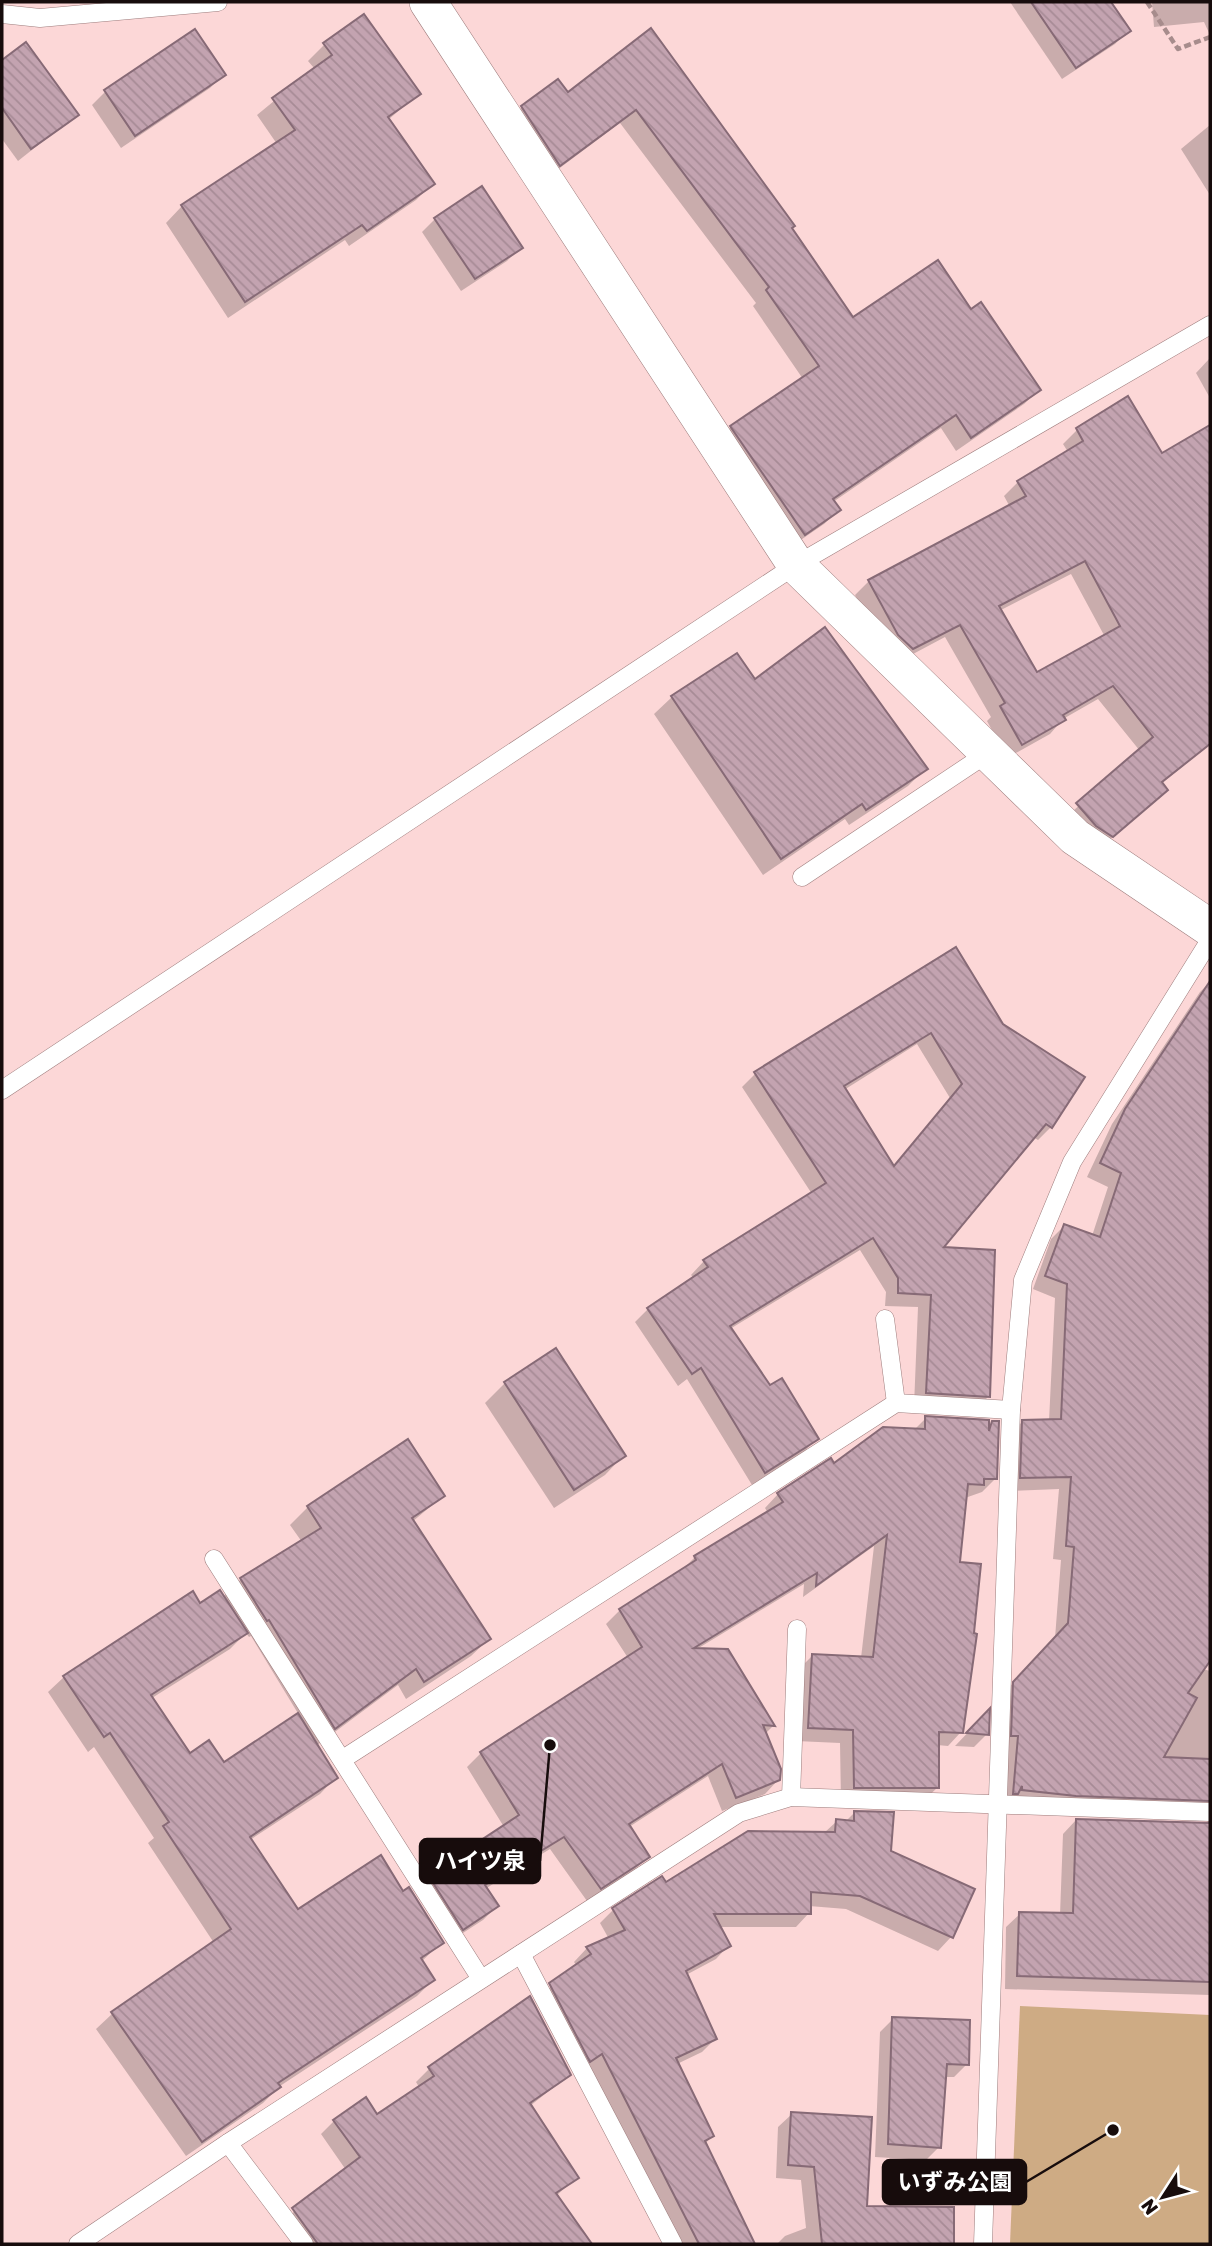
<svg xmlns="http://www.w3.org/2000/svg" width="1212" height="2246" viewBox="0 0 1212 2246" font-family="Rubik,'Noto Sans JP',sans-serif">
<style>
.green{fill:#ceab84}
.shadow{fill:#0003;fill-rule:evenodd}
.building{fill:url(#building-back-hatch);stroke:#876a76;stroke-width:2;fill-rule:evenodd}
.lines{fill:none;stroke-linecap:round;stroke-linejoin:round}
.service-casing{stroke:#9d7c7c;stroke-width:19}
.minor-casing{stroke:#9d7c7c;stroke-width:38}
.path{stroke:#a78c8c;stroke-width:4.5;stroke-dasharray:7 3.5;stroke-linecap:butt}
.service{stroke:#fff;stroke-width:18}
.minor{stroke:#fff;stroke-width:37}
.leader{fill:none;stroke:#170c0c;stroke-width:2.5}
.callout-dot{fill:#170c0c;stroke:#fff;stroke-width:2.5}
.callout{fill:#170c0c;stroke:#170c0c;stroke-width:2.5}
.callout-label{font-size:23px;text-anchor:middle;font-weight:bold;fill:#fff}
</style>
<defs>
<pattern id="building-back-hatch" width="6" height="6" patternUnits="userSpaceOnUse" patternTransform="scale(1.75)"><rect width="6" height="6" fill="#c3a3b0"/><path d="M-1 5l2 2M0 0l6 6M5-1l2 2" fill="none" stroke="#a78b96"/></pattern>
</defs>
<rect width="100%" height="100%" fill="#fcd7d7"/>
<path class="green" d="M1020,2006L1210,2015V2244H1010Z"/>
<g class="shadow">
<path d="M1010,2H1109L1128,30L1115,44L1062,79Z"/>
<path d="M1152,2H1210V35L1204,22L1154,27Z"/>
<path d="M651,30L852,320L970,311L1039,390L1024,404L956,451L941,428L833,502L839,510L824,524L789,548L717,442L731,427L803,379L753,306L756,303L620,123L545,179L508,122L522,107L567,94Z"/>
<path d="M194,31L224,74L210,88L121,148L92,105L105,92Z"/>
<path d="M26,44L77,114L18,161L2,139V62Z"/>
<path d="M325,44L418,94L388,120L432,184L416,200L349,246L345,240L228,318L166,223L182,206L277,144L257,115L314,68L308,61Z"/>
<path d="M1210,125V195L1181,149Z"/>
<path d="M435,219L520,247L507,261L461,291L422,232Z"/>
<path d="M1210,358V398L1196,373Z"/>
<path d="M1210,427V744L1161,784L1152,803L1098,850L1064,819L1140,751L1098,699L1063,719L1050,734L1007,758L987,721L991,717L945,637L898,662L884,649L855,595L869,581L1010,507L1004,496L1018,482L1068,452L1063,444L1077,430L1162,455ZM1071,574L1105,637L1037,675L999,611Z"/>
<path d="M736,655L754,681L926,768L908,786L849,825L845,819L763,875L654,714L672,697Z"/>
<path d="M955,949L1051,1127L1038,1140L1033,1137L940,1249L988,1397L975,1410L914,1406L918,1307L885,1306L886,1292L860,1250L730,1329L770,1388L817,1438L804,1452L752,1485L687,1379L678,1386L635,1322L648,1309L694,1278L691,1275L704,1261L812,1194L742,1087L755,1074ZM917,1044L950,1098L893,1167L844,1090Z"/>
<path d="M1210,982V1658L1203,1669L1210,1671V1995L1005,1989L1006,1927L1020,1914L1060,1915L1063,1834L1076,1820L1208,1825L1207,1819L1003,1806L1000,1697L1055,1638L1061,1560L1053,1559L1059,1489L1007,1491L1009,1435L1023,1421H1049L1055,1298L1033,1289L1051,1239L1064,1226L1092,1236L1108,1187L1087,1177L1112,1124L1200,992Z"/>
<path d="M556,1350L624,1455L605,1475L554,1508L485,1403L505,1383Z"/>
<path d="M926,1418L987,1429L993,1422L996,1478L982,1492L965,1498L958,1564L961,1732L948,1746L937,1745V1788L923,1801H841L840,1743L796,1741L799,1669L813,1655L861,1658L874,1546L803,1597L804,1584L697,1649L773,1726L765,1734L778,1780L765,1794L722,1811L708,1776L629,1827L648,1857L634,1870L587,1901L550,1849L485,1889L497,1906L483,1920L449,1942L416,1890L429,1876L504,1827L467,1767L481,1753L628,1658L606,1624L620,1610L681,1571L695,1557L768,1513L765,1508L778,1494L914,1430Z"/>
<path d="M443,1496L412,1522L489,1639L471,1656L406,1699L398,1685L316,1746L335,1778L320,1794L250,1840L298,1911L403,1894L442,1942L421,1962L433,1980L417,1996L280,2086L263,2103L186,2156L96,2029L112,2014L214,1943L148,1843L154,1838L94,1747L88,1752L48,1692L64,1677L199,1605L223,1597L241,1579L302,1542L290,1525L308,1507ZM246,1633L249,1637L251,1636L299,1715L224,1764L189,1755L152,1698L230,1649Z"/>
<path d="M977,1723L987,1734L974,1747L955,1746Z"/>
<path d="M855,1812L889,1852L973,1890L951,1937L938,1951L846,1909L809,1906V1913L796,1927H719L729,1945L716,1959L686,1975L715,2039L702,2052L677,2064L712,2136L705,2144L753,2244H679L537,1998L577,1966L574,1962L587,1948L609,1939L600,1923L613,1910L665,1884L824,1833L837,1821L845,1822Z"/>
<path d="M530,1999L569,2075L530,2106L577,2177L556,2196L589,2244H295L280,2223L346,2170L321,2134L334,2121L377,2116L419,2087L416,2082L429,2069Z"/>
<path d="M893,2019L967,2064L954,2077H944L939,2147L926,2160L875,2157L880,2032Z"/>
<path d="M792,2114L865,2208H952V2244H777L785,2236L806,2228L801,2180L776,2178L778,2127Z"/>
</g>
<g class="building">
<path d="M1031,2H1111L1131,31L1076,68Z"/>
<path d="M364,14L421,94L388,117L435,184L367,231L362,225L245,302L181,205L295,130L272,98L332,55L323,43Z"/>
<path d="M651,28L795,226L792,228L853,317L938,260L971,309L981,302L1041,390L971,438L956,415L833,499L841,510L805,535L730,426L819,366L766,290L769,287L636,110L560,166L521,106L558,79L568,92Z"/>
<path d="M195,29L226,75L135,136L104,90Z"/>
<path d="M26,42L79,115L31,149L2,108V60Z"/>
<path d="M482,186L523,248L475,279L434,218Z"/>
<path d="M1128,396L1162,453L1210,425V744L1162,782L1168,790L1113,837L1096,826L1076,803L1153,737L1113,686L1063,715L1066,720L1022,745L1000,706L1005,703L960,625L913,649L898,635L868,580L1026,496L1017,481L1083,441L1076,428ZM1085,561L1120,626L1037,672L999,606Z"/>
<path d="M825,627L928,769L866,810L862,804L781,859L671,696L737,653L755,679Z"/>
<path d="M956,947L1003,1024L1085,1077L1052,1128L1046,1124L944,1247L995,1250L990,1397L926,1393L931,1295L898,1293V1278L873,1238L730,1326L770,1385L782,1378L819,1439L765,1473L701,1368L692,1374L647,1308L708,1267L703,1260L826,1183L754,1072ZM931,1033L962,1084L894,1166L844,1086Z"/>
<path d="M1210,981V1661L1188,1693L1197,1698L1164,1757L1210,1759V1801L1076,1796L1022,1790V1786L1018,1794H1013L1018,1736H1011L1013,1682L1068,1623L1074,1547L1066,1546L1071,1477L1020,1478L1022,1420L1061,1419L1067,1284L1045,1276L1064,1224L1100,1237L1121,1173L1100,1163L1125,1109Z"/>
<path d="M556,1348L626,1456L574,1490L504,1382Z"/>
<path d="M925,1416L989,1420V1431L992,1421H999L997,1479H984V1485L968,1484L960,1562L981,1564L974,1633L977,1634L963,1733L939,1732V1788H854L853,1730L808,1728L812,1654L873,1657L887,1535L816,1586L817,1573L694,1648L728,1649L775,1726L763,1725L781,1769L780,1780L736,1798L722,1764L629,1824L650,1857L601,1889L564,1837L485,1885L499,1906L463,1930L428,1875L519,1815L480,1752L642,1647L619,1609L696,1560L694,1556L783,1502L777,1493L831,1458L834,1463L883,1427L925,1429Z"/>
<path d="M408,1439L445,1496L412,1518L491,1639L424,1682L416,1669L335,1729L269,1620L267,1621L240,1578L321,1528L307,1506Z"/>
<path d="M220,1590L248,1633L151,1695L190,1753L209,1740L224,1762L298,1713L338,1778L250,1837L298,1909L381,1855L403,1891L409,1887L444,1943L421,1958L435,1980L278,2083L281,2087L202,2142L111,2012L231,1929L163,1826L169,1822L110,1733L104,1737L63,1676L193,1591L200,1603Z"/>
<path d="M990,1708L989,1735L966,1733Z"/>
<path d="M854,1811L894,1812L891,1851L975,1889L953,1938L860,1896L811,1892V1914H714L731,1946L686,1971L717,2039L676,2058L714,2136L705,2141L755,2244H699L602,2054L590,2062L549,1983L591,1954L586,1947L625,1930L612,1908L662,1876L666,1882L748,1831L835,1832L836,1819L854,1821Z"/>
<path d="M1076,1819L1210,1823V1982L1017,1976L1019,1912L1073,1913Z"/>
<path d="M530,1996L571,2075L530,2103L579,2178L556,2193L592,2244H318L292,2208L360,2157L333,2120L366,2097L377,2114L434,2076L428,2067Z"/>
<path d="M892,2017L970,2020L969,2065L947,2064L941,2148L888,2144Z"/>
<path d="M791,2112L872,2117L867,2206L954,2207V2244H822L814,2167L788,2165Z"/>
</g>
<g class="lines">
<g class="service-casing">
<g id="service">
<path d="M2,14L40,18L218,2"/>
<path d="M802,877L988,753"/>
<path d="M2,1090L796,565L1210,325"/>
<path d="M885,1319L896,1403"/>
<path d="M214,1559L481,1979"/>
<path d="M343,1759L896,1403L1011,1410"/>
<path d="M791,1797L797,1629"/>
<path d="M521,1954L673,2244"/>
<path d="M228,2143L304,2244"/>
<path d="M78,2244L228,2143L739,1813L791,1797L1210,1812"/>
<path d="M983,2244L1011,1410L1023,1280L1072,1162L1210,940"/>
</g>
</g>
<g class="minor-casing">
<path id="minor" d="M428,2L796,565L1075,837L1210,928"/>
</g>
<path class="path" d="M1147,2L1178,49L1210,37"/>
<use href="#service" class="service"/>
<use href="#minor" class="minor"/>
</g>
<path class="leader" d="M550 1745L540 1861M1113 2130L1026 2182"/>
<g class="callout-dot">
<circle cx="550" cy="1745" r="7"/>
<circle cx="1113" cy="2130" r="7"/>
</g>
<g class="callout">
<rect x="420" y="1839" width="120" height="44" rx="7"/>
<rect x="883" y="2160" width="143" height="44" rx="7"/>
</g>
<g class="callout-label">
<text x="480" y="1869">ハイツ泉</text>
<text x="955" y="2190">いずみ公園</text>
</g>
<rect width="1212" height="2246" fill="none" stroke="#170c0c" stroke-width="7"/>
<g transform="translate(1163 2197) rotate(234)" stroke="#ffffff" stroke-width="5" paint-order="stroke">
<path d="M0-5L12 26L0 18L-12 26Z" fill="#170c0c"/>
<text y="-10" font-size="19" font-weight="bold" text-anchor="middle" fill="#170c0c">N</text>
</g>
</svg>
